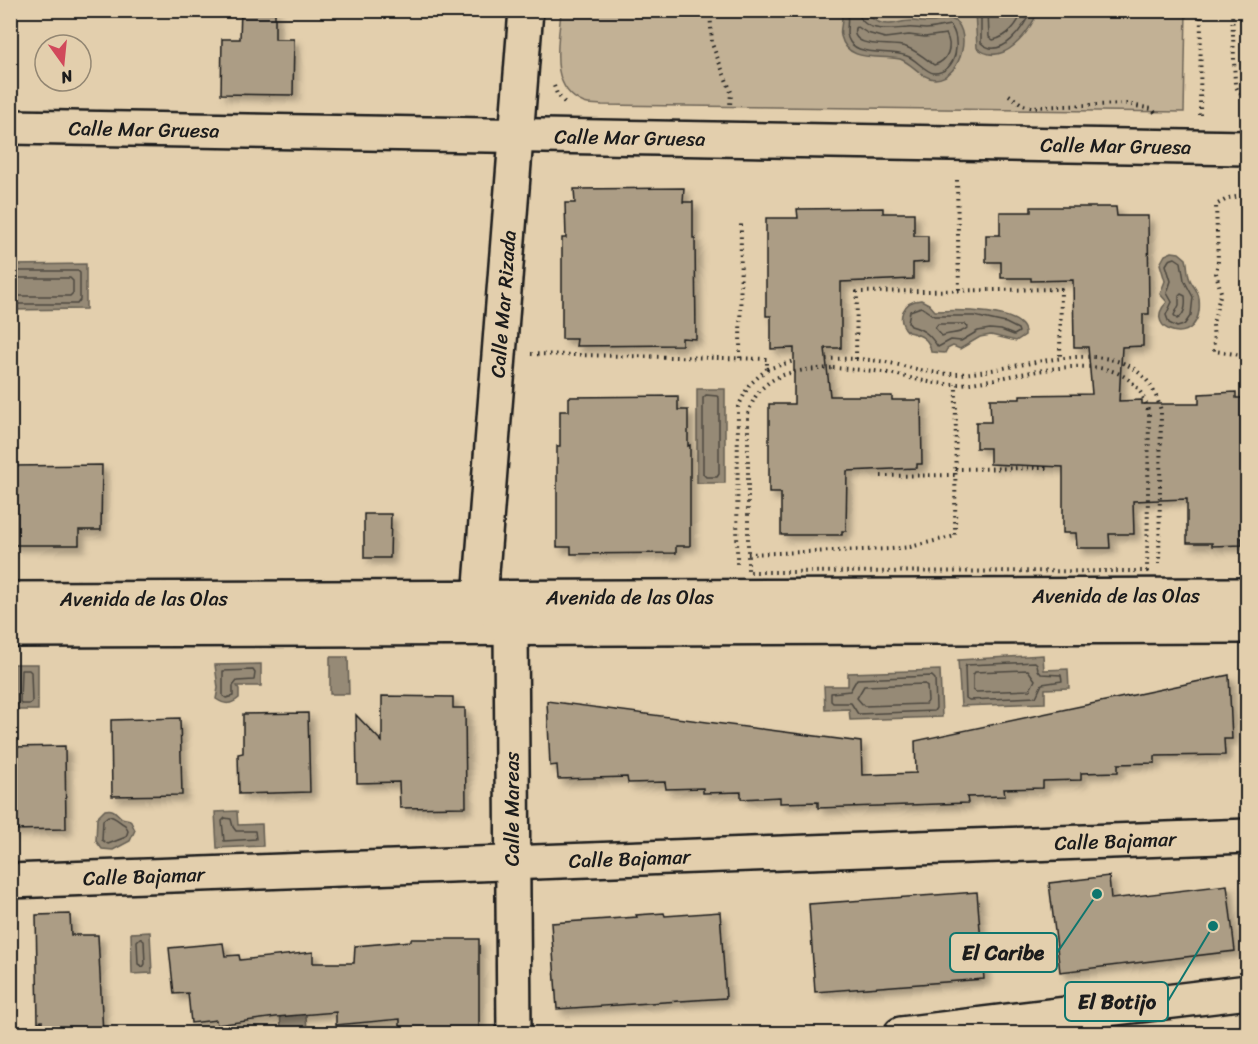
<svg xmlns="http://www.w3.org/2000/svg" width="1258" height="1044" viewBox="0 0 1258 1044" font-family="Sriracha,sans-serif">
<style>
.green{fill:#c2b195;stroke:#6f6658;stroke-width:1.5}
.water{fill:#968a76;stroke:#655e52;stroke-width:1.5}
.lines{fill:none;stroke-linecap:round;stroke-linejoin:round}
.shore{stroke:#4d4840;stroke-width:1.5}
.building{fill:#ac9d85;stroke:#1c1c1c;stroke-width:1.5;filter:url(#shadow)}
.minor-casing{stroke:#1c1c1c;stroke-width:38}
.path{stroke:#1c1c1c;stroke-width:4;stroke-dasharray:1.5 4.5;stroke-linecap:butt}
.minor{stroke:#e3cfad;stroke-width:33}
.labels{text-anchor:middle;stroke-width:4.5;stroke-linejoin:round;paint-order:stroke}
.street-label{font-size:20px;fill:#1c1c1c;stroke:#e3cfad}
.leader{fill:none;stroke:#0f766e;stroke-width:2}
.callout-dot{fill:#0f766e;stroke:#e3cfad;stroke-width:2}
.callout{fill:#e3cfad;stroke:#0f766e;stroke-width:2}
.callout-label{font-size:21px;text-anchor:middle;font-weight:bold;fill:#1c1c1c}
</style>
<defs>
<filter id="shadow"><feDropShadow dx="5.5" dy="5.5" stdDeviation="3" flood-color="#0004"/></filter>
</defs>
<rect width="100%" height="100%" fill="#e3cfad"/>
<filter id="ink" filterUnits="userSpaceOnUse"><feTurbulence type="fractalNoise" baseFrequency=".0167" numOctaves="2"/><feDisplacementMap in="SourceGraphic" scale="12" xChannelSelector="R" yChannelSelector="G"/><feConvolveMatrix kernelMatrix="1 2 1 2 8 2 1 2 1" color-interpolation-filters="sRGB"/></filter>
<g filter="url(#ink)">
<path class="green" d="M561,11H1186L1184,112L602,105C597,104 589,105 584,103C547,88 559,41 561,11Z"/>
<g class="water">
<path d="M847,11C852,12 855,10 860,11C869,12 872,24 888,24C896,24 903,21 911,21C920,21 928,24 938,21C942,20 947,18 951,19C973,26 963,78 935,79C922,79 912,63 900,59C879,54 848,64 841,36C839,28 844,22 841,14C832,10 825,15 814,11Z"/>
<path d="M975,11V10L1038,11C1030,32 1003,69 977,48Z"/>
<path d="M1172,252L1179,253L1186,259C1188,265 1187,271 1189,277C1191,285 1198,289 1199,298C1205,353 1138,331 1167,302L1160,294L1165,281L1160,264L1165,255Z"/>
<path d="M86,264V309L11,310V265Z"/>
<path d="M921,300L929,304L935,311C953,310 1028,308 1025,335L1016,341L991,335L980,337L960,349L953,346L947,349L945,353L931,352C929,338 921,335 908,332C895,319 903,301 921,300Z"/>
<rect x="697" y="389" width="28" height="94"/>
<path d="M1043,655L1044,670L1068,669L1069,688L1045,689V703L961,706L958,660Z"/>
<path d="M330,657H348L349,694H330Z"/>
<rect x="14" y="664" width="24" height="46"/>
<path d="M261,664V686H237L239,689V698C231,705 225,705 216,699L218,688L215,665Z"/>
<path d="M940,670L942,717L850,720L849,709L825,710L824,686H848V673Z"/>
<path d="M105,810C115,808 115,813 122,818C124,819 127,819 130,820L135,830L130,841L113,850L102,849L96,841L97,818Z"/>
<path d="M237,811L238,825L262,824L263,846L217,848L215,812Z"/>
<path d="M150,932L152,973L132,974L131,933Z"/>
<path d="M305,1004L307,1029L319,1033H281L280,1005Z"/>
</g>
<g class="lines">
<g class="shore">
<path d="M846,10C851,21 843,32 850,42C860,57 891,49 907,56C916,59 925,72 934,73C957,73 962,39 950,25C942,26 934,29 926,29C919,29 913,27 907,28C891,29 861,34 858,10"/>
<path d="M981,10V43C1001,61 1025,27 1031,10"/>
<path d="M988,10L989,37L993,40C1008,37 1018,24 1023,10"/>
<path d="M858,27L867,33L885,38L909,35L925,37L946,34C953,47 948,61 934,65C925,58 917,51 906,47C891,42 850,50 855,28Z"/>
<path d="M1175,258L1181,262L1184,280L1193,297L1191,315L1184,325L1177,327L1169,323L1166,315L1172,302L1167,293L1171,281L1166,265L1169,260Z"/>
<path d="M10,271H78L80,273V300L77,304H10"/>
<path d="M10,278H70L73,281V293L70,296H10"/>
<path d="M1181,294L1185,296C1186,305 1185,315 1177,319L1174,315L1179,305V296Z"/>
<path d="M921,307L934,316H974L1006,323L1018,329L1019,332L1014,335L1001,330L990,329L978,331L961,341L951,340L938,347C930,335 925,330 911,326L908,322L910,311Z"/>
<path d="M938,324H965L968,327C961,335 951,332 942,336L935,328Z"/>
<path d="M706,395L717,396L719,398V474L717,477H706L703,474V398Z"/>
<path d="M1035,662L1037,664L1038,670L1041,674L1061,675L1062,681L1042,684L1036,697L969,700L966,698L965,668L966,665Z"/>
<path d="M21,670H29L31,672L32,702L29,704H22L20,702Z"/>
<path d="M253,670L255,673L254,680L237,681L233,686V696L226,698L223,696V671Z"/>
<path d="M1028,670L1035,680L1030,690L976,692L973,690V675L975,672Z"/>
<path d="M932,676L935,679L936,708L934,711L858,714L851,703H833L831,701V693L850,691L857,679Z"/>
<path d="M925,684L927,686L928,701L926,704L864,706L857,698L864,686Z"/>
<path d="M108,816C115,816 119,822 125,825L128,831L126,837L108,844L102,840L103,820Z"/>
<path d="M225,818L231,819L233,827L236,831H255L256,839L224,841L222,821Z"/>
<path d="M140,938L144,941L145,964L143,967L138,964L137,941Z"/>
</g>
</g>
<g class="building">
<path d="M241,10H275V39H294L293,95L221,94L222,39H240Z"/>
<path d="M684,188L683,202H693V238H695L696,339L682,338V345L576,346L577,339H562V238H566L565,203H575L574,189Z"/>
<path d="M1031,207H1116L1117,216H1148L1149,314H1143V346L1122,347L1119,401L1142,400V404H1199V394L1236,392V398H1248V538H1241L1242,545L1212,546V543H1187V499L1133,501L1134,534H1109L1110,548H1077L1076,533H1063V467L990,464V448H976V422H991L990,399H1020V395L1092,394L1088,347H1074L1073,280L1031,281V278H1001V262H986V235H1000V212H1031Z"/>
<path d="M883,208V213H914V236H928V262L913,263V279L841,282V348H825L830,396H892V400H921L922,464H917V468L847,471L846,531H842V535H781V493H769V404H794V348L771,349V316H766V218H798L797,209Z"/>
<path d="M678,396V410H688V446L690,445V546H676V553L571,554V547H557V446H560V411H569V397Z"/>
<path d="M102,465L101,530H79V545H10V466Z"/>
<path d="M364,514H391L390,558H364Z"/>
<path d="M1229,675L1232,739H1224L1225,755L1155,756V763L1118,764V772L1081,773V780L1043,781V788L1004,789L1005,796L967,797L968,803L818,808V802L780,803V797L741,799V792L703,793V788L666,789L665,782L628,783L627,777L558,779L557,765L550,766L547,701L861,742L862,775L890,774L916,773L915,741Z"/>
<path d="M382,696L453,697V708H465L466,807L400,808L399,782L357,783L356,715L382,742Z"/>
<path d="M308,713L310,792L239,794L238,754L243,753V714Z"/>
<path d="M180,718L182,795L112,796L111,720Z"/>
<path d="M65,746L66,829L10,830V747Z"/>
<path d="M1109,876L1111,899L1227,885L1235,951L1060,972L1049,883Z"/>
<path d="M977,892L984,979L815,992L809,904Z"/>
<path d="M720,912L726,998L557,1009L551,923L637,917L636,915L664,913L665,916Z"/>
<path d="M70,914L71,935H98L103,1034H43L42,1021L38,1022L36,915Z"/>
<path d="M411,939H479V1033L400,1034V1019L336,1025V1012L276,1017L217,1025L216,1020L191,1023L188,993L174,994L169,948L223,943L225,956L239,955L240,960L313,952V963H354L355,946L411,941Z"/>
</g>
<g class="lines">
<g class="minor-casing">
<g id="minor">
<path id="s1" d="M10,127L1248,148"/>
<path id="s2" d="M10,599L1248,595"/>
<path d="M10,630L1248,626"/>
<path id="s3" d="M10,881L1248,836"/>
<path id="s4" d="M514,1034L511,628L480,598L526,10"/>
<path d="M901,1034L1248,992"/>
</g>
</g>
<g class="path">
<path d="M710,10L712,44L731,92L730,106"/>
<path d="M1232,10L1235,84L1239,93L1248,100"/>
<path d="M554,86L557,94L566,104"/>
<path d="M1009,95L1023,105L1031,107L1126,104L1152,109L1157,115"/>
<path d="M1200,115L1201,10"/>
<path d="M957,180L959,290"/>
<path d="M1248,195L1229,198L1216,205L1218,261L1216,273L1221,292L1213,323L1214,351L1248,356"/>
<path d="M531,354L767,359V369L749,385L738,407L737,566"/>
<path d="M740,358L741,221"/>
<path d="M826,359C846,358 867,359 886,362C909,367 931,374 954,374C1017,375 1138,316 1161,411L1159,564"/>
<path d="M856,359L857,292L1061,289L1060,358"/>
<path d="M833,368C849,369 866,370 883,372C907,376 930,385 955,384C1012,384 1132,329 1149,415L1147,571L748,572V414C760,372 795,370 833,368Z"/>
<path d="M767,369L794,361"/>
<path d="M955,469L1049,468"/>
<path d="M881,476L955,475"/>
<path d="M748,554L891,549L910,547L955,536L956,384"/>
</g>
<use href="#minor" class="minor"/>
</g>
</g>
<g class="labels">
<g class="street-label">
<text dy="7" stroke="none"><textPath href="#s1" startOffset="134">Calle Mar Gruesa</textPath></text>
<text dy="7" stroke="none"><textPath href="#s1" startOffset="620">Calle Mar Gruesa</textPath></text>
<text dy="7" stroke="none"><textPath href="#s1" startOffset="1106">Calle Mar Gruesa</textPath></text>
<text dy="7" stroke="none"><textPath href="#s4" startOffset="744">Calle Mar Rizada</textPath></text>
<text dy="7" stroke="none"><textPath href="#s2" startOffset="1106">Avenida de las Olas</textPath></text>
<text dy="7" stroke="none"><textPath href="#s2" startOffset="620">Avenida de las Olas</textPath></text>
<text dy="7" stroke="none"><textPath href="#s2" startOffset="134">Avenida de las Olas</textPath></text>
<text transform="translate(512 809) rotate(-90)" y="7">Calle Mareas</text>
<text dy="7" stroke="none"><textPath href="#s3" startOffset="1106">Calle Bajamar</textPath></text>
<text dy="7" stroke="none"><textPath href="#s3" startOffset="620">Calle Bajamar</textPath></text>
<text dy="7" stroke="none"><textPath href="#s3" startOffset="134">Calle Bajamar</textPath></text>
</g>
</g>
<path class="leader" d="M1097 894L1057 953M1213 926L1168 1001"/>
<g class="callout-dot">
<circle cx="1097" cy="894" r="6"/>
<circle cx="1213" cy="926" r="6"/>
</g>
<g class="callout">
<rect x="950" y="933" width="107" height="39" rx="6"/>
<rect x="1065" y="982" width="103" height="39" rx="6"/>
</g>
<g class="callout-label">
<text x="1003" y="960">El Caribe</text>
<text x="1117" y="1009">El Botijo</text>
</g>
<rect width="1258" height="1044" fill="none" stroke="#e3cfad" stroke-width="36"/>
<rect x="18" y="18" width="1222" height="1008" fill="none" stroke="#1c1c1c" stroke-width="2" filter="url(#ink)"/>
<g transform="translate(63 63) rotate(165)"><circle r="28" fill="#e3cfad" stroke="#938773" stroke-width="1.5"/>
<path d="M0-4.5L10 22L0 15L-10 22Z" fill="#d1495b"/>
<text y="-9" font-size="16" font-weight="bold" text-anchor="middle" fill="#1c1c1c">N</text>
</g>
</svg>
